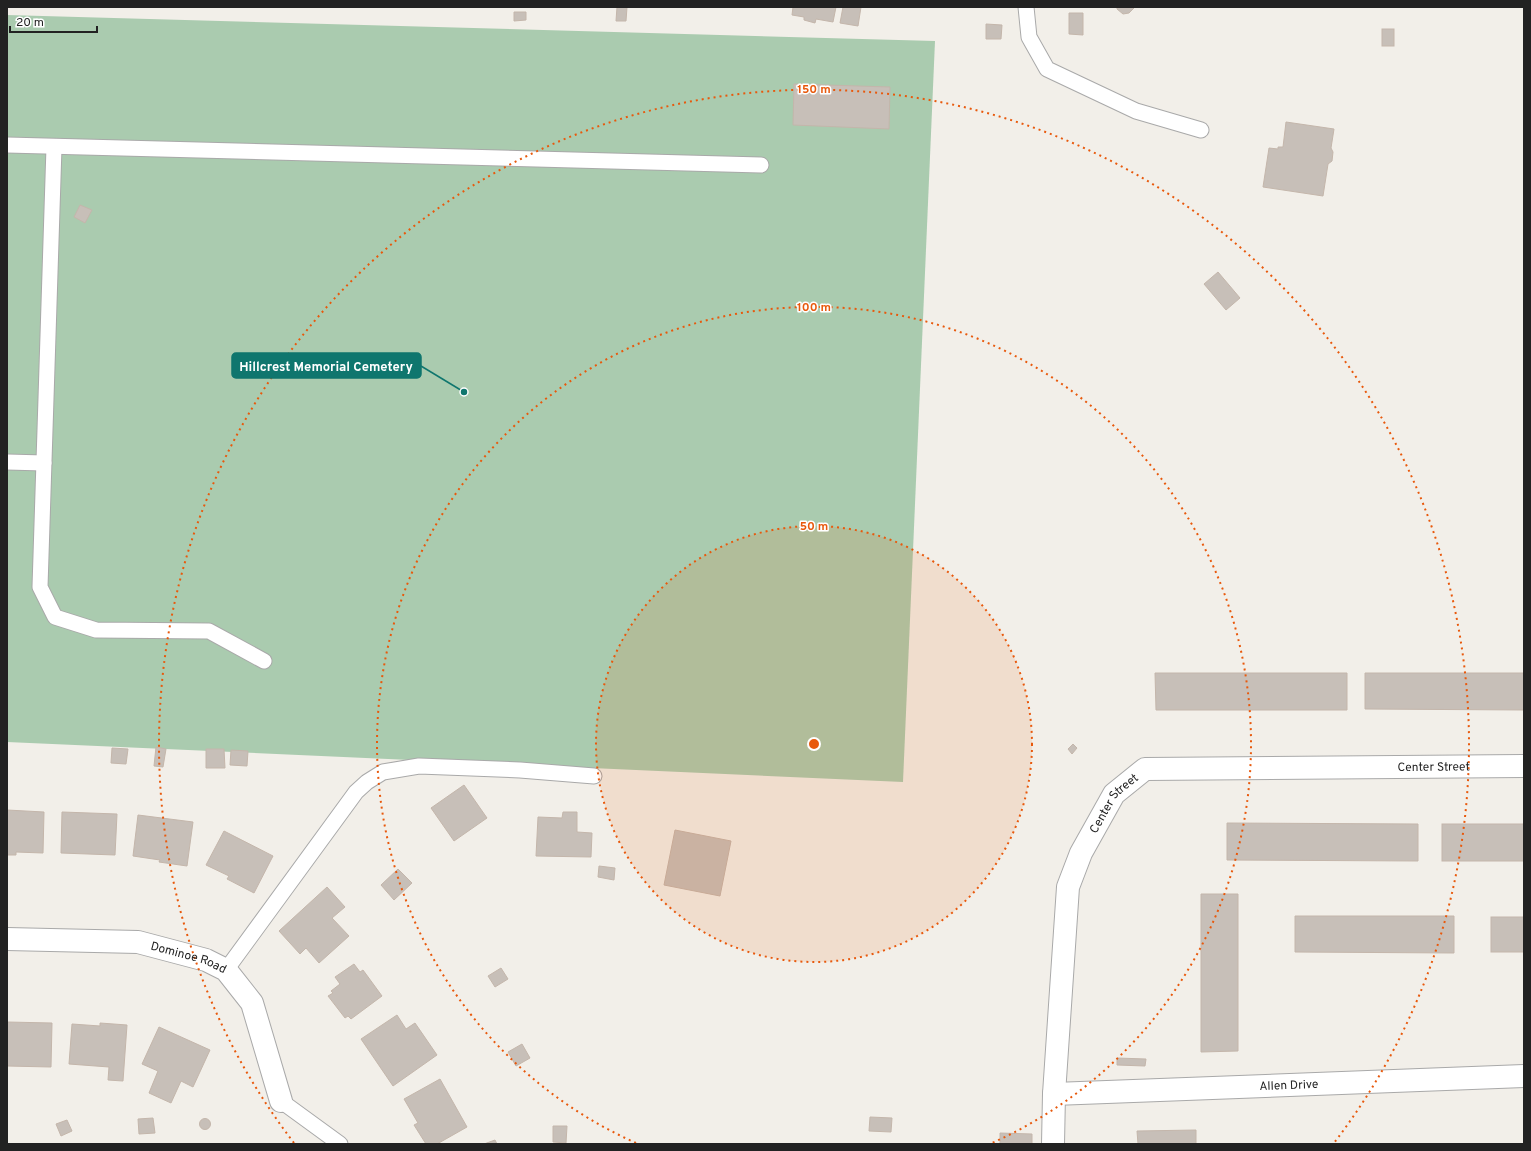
<svg xmlns="http://www.w3.org/2000/svg" width="1531" height="1151" viewBox="0 0 1531 1151" font-family="Overpass,sans-serif">
<style>
.cemetery{fill:#aacbaf}
.building{fill:#c7bfb8;stroke:#c4b6ab}
.lines{fill:none;stroke-linecap:round;stroke-linejoin:round}
.service-casing{stroke:#a9a9a9;stroke-width:17}
.minor-casing{stroke:#a9a9a9;stroke-width:24}
.service{stroke:#fff;stroke-width:15}
.minor{stroke:#fff;stroke-width:22}
.ring{fill:none;stroke:#e8590c;stroke-width:2;stroke-dasharray:2 4}
.labels{text-anchor:middle;stroke-width:3;stroke-linejoin:round;paint-order:stroke}
.street-label{font-size:12px;fill:#222;stroke:#fff}
.centre{fill:#e8590c;stroke:#fff;stroke-width:2}
.ring-label{font-size:12px;text-anchor:middle;font-weight:bold;fill:#e8590c;stroke:#fff;stroke-width:3;stroke-linejoin:round;paint-order:stroke}
.leader{fill:none;stroke:#0f766e;stroke-width:1.5}
.callout-dot{fill:#0f766e;stroke:#fff;stroke-width:1.5}
.callout{fill:#0f766e;stroke:#0f766e;stroke-width:1.5}
.callout-label{font-size:13px;text-anchor:middle;font-weight:bold;fill:#fff}
</style>
<rect width="100%" height="100%" fill="#f2efe9"/>
<path class="cemetery" d="M7,15L935,41L903,782L7,742Z"/>
<g class="building">
<path d="M617,7H627L626,21H616Z"/>
<path d="M793,7H836L833,22L816,19L815,23L804,20V17L792,15Z"/>
<path d="M843,7H861L858,26L840,23Z"/>
<path d="M1117,7H1134V8L1129,13L1123,14L1117,9Z"/>
<path d="M514,12H526V20L514,21Z"/>
<path d="M1069,13H1083V35L1069,34Z"/>
<path d="M986,24L1002,25L1001,39H986Z"/>
<rect x="1382" y="29" width="12" height="17"/>
<path d="M794,84L890,87L889,129L793,125Z"/>
<path d="M1286,122L1334,129L1331,148L1333,152L1332,161L1328,164L1323,196L1263,187L1269,148L1278,149V147H1283Z"/>
<path d="M80,205L92,210L85,223L74,217Z"/>
<path d="M1218,272L1240,298L1226,310L1204,284Z"/>
<path d="M1155,673H1347V710H1156Z"/>
<path d="M1365,673H1524V710L1365,709Z"/>
<path d="M1073,744L1077,748L1072,754L1068,749Z"/>
<path d="M156,747L166,749L163,767L154,766Z"/>
<path d="M112,748L128,749L126,764L111,763Z"/>
<path d="M206,749H224L225,768H206Z"/>
<path d="M231,750L248,751L247,766L230,765Z"/>
<path d="M464,785L487,818L454,841L431,808Z"/>
<path d="M7,810L44,812L43,853L16,852V855H7Z"/>
<path d="M62,812L117,814L115,855L61,853Z"/>
<path d="M563,812H577V832L592,833L591,857L536,856L538,817L562,818Z"/>
<path d="M138,815L193,822L187,866L159,862L160,860L133,856Z"/>
<path d="M1227,823L1418,824V861L1227,860Z"/>
<rect x="1442" y="824" width="82" height="37"/>
<path d="M675,830L731,841L720,896L664,885Z"/>
<path d="M224,831L273,856L254,893L227,879L229,876L206,865Z"/>
<path d="M599,866L615,868L614,880L598,877Z"/>
<path d="M398,869L412,883L394,900L381,885Z"/>
<path d="M327,887L345,907L332,918L349,936L319,963L306,948L300,954L279,931Z"/>
<path d="M1201,894H1238V1051L1201,1052Z"/>
<path d="M1295,916H1454V953L1295,952Z"/>
<rect x="1491" y="917" width="33" height="35"/>
<path d="M354,964L360,972L363,970L382,996L351,1019L348,1016L345,1018L328,996L333,993L331,991L340,984L335,977Z"/>
<path d="M501,968L508,979L495,987L488,976Z"/>
<path d="M397,1015L406,1029L415,1023L437,1055L393,1086L361,1039Z"/>
<path d="M7,1022L52,1023L51,1067L7,1066Z"/>
<path d="M100,1023L127,1025L123,1081L108,1080L109,1067L69,1064L72,1024L100,1026Z"/>
<path d="M159,1027L210,1050L193,1087L181,1081L171,1103L149,1093L158,1071L142,1064Z"/>
<path d="M522,1044L530,1058L516,1066L508,1052Z"/>
<path d="M1117,1058L1146,1059L1145,1066L1117,1065Z"/>
<path d="M440,1079L467,1127L437,1144H426L414,1125L418,1123L404,1099Z"/>
<path d="M870,1117L892,1118L891,1132L869,1131Z"/>
<path d="M153,1118L155,1133L139,1134L138,1119Z"/>
<circle cx="205" cy="1124" r="5.5"/>
<path d="M67,1120L72,1131L61,1136L56,1124Z"/>
<path d="M553,1126H567L566,1143L553,1142Z"/>
<path d="M1196,1130V1144H1138L1137,1131Z"/>
<path d="M1000,1133L1032,1134V1144H1000Z"/>
<path d="M495,1140L497,1144H484Z"/>
</g>
<g class="lines">
<g class="service-casing">
<g id="service">
<path d="M1026,7L1029,37L1047,69L1136,111L1201,130"/>
<path d="M7,145L761,165"/>
<path d="M54,147L40,587L55,617L96,630L209,631L264,661"/>
<path d="M7,462L44,463"/>
<path d="M226,970L356,792L367,782L383,772L419,766L520,770L594,776"/>
<path d="M281,1101L340,1144"/>
</g>
</g>
<g class="minor-casing">
<g id="minor">
<path id="s1" d="M7,939L138,942L206,960L226,970L252,1003L281,1101"/>
<path id="s2" d="M1054,1094L1524,1076"/>
<path id="s3" d="M1053,1144L1054,1094L1068,887L1081,853L1114,794L1145,769L1524,766"/>
</g>
</g>
<use href="#service" class="service"/>
<use href="#minor" class="minor"/>
</g>
<circle cx="814" cy="744" r="218" fill="#e8590c" fill-opacity=".12"/>
<g class="ring">
<circle cx="814" cy="744" r="218"/>
<path d="M636 1143A437 437 0 1 1 992 1143"/>
<path d="M294 1143A655 655 0 1 1 1334 1143"/>
</g>
<g class="labels">
<g class="street-label">
<text dy="4" stroke="none"><textPath href="#s3" startOffset="690">Center Street</textPath></text>
<text dy="4" stroke="none"><textPath href="#s3" startOffset="354">Center Street</textPath></text>
<text dy="4" stroke="none"><textPath href="#s1" startOffset="184">Dominoe Road</textPath></text>
<text dy="4" stroke="none"><textPath href="#s2" startOffset="235">Allen Drive</textPath></text>
</g>
</g>
<circle cx="814" cy="744" r="6" class="centre"/>
<g class="ring-label">
<text x="814" y="93">150 m</text>
<text x="814" y="311">100 m</text>
<text x="814" y="530">50 m</text>
</g>
<path class="leader" d="M464 392L421 366"/>
<circle class="callout-dot" cx="464" cy="392" r="4"/>
<rect class="callout" x="232" y="353" width="189" height="25" rx="4"/>
<g class="callout-label">
<text x="326" y="371">Hillcrest Memorial Cemetery</text>
</g>
<rect width="1531" height="1151" fill="none" stroke="#222222" stroke-width="16"/>
<path d="M10 26v6h87v-6" fill="none" stroke="#222222" stroke-width="2"/>
<text x="16" y="26" font-size="12" fill="#222222" stroke="#ffffff" stroke-width="3" paint-order="stroke">20 m</text>
</svg>
